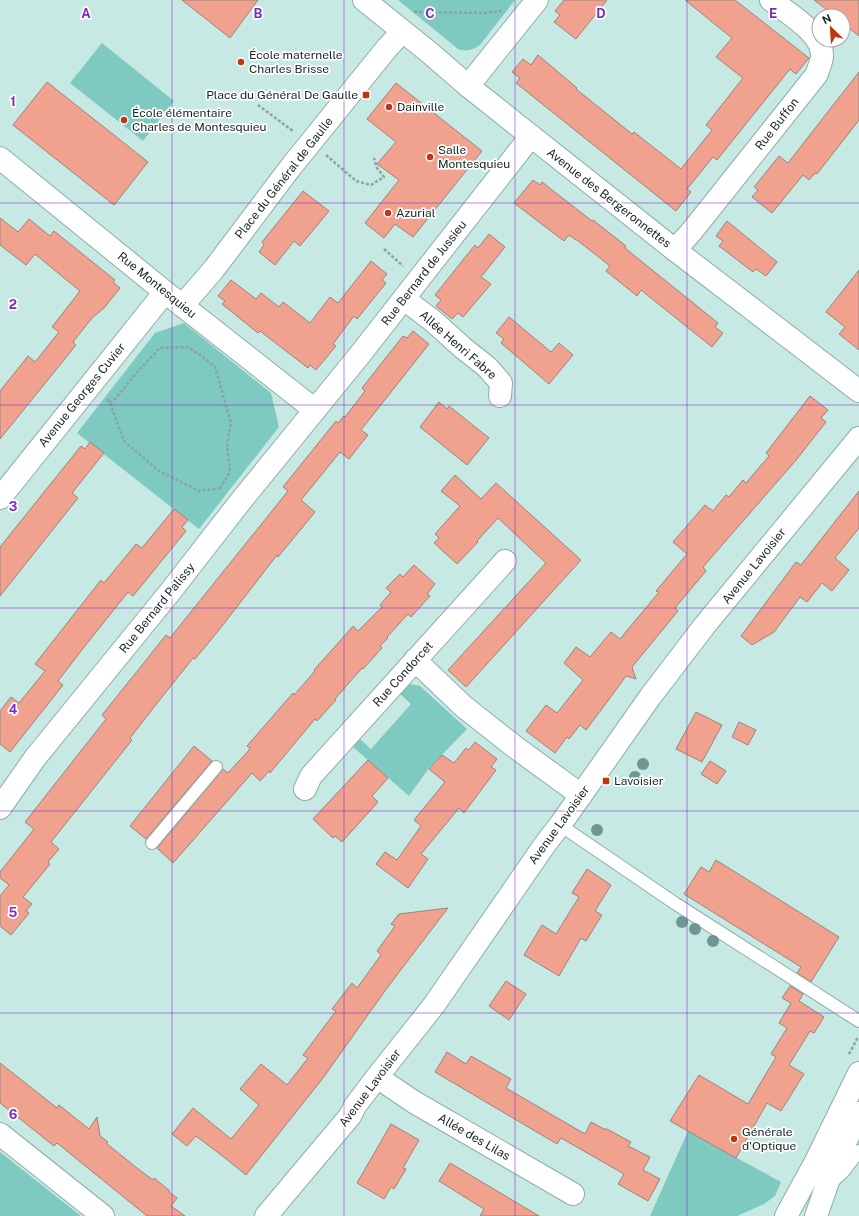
<svg xmlns="http://www.w3.org/2000/svg" width="859" height="1216" viewBox="0 0 859 1216" font-family="'Public Sans',sans-serif">
<style>
.green{fill:#7ecac1}
.building{fill:#f0a28e;stroke:#9e827b}
.lines{fill:none;stroke-linecap:round;stroke-linejoin:round}
.lane-casing{stroke:#8dada8;stroke-width:14}
.street-casing{stroke:#8dada8;stroke-width:24}
.secondary-casing{stroke:#8dada8;stroke-width:24}
.path{stroke:#8aa4a1;stroke-width:2.5;stroke-dasharray:3 2;stroke-linecap:butt}
.lane{stroke:#fff;stroke-width:12}
.street{stroke:#fff;stroke-width:22}
.secondary{stroke:#fff;stroke-width:22}
.tree{fill:#6e9692}
.grid{fill:none;stroke:#7b2cbf;stroke-width:1;stroke-opacity:0.55}
.poi-dot{fill:#c03610;stroke:#fff;stroke-width:1.5}
.labels{text-anchor:middle;stroke-width:3.5;stroke-linejoin:round;paint-order:stroke}
.poi-label{font-size:12px;fill:#172322;stroke:#fff;text-anchor:start}
.street-label{font-size:12px;fill:#172322;stroke:#fff}
.grid-label{font-size:13px;text-anchor:middle;font-weight:bold;fill:#7b2cbf;stroke:#fff;stroke-width:3.5;stroke-linejoin:round;paint-order:stroke}
</style>
<rect width="100%" height="100%" fill="#c7e9e4"/>
<g class="green">
<path d="M398,0H515L480,45C472,50 467,52 458,49Z"/>
<path d="M102,43L174,101L143,141L70,83Z"/>
<path d="M184,323L271,393L279,427L199,529L77,433L155,333Z"/>
<path d="M410,684L420,686L467,729L429,768L409,796L353,747L360,739L371,749L411,704L400,694Z"/>
<path d="M688,1131L781,1182L775,1196L764,1204L737,1216H650Z"/>
<path d="M0,1152L81,1216H0Z"/>
</g>
<g class="building">
<path d="M182,0H258L230,38Z"/>
<path d="M564,0H607L576,39L554,22L560,15L555,11Z"/>
<path d="M685,0H735L809,58L796,74L790,69L717,160L713,157L687,189L691,192L676,211L516,83L520,78L512,72L523,59L531,65L538,55L577,88L576,89L616,121L632,134L634,132L681,169L712,130L706,125L743,78L716,57L732,38Z"/>
<path d="M814,0H859V36L843,23V16H835Z"/>
<path d="M859,72V120L817,174L815,173L809,180L803,175L772,213L752,197L758,190L754,187L779,156L788,163Z"/>
<path d="M47,82L148,162L114,205L13,125Z"/>
<path d="M396,83L482,151L413,237L395,224L384,238L365,223L399,180L377,164L396,142L367,119Z"/>
<path d="M533,180L540,185L542,182L592,221L593,220L626,246L625,248L718,323L715,327L723,333L712,347L641,290L637,296L606,271L610,266L577,240H576L569,235L564,241L514,203Z"/>
<path d="M303,191L329,211L300,246L294,241L275,265L259,252L264,245L262,242Z"/>
<path d="M0,218L18,232L29,219L50,236L54,231L115,280L113,282L120,288L104,308L92,318L73,342L76,345L0,439V391L28,356L35,362L59,332L52,327L80,291L35,254L26,265L0,245Z"/>
<path d="M727,221L777,262L766,276L756,269L753,272L719,246L723,241L716,236Z"/>
<path d="M489,234L505,247L481,277L491,284L463,317L458,313L452,319L436,306L441,300L435,295L475,245L478,248Z"/>
<path d="M371,261L387,274L382,280L386,283L357,319L354,316L333,344L336,346L316,370L310,365L308,368L260,331L258,333L222,304L225,301L218,296L231,280L256,299L261,293L279,307L283,302L310,323L330,297L338,303Z"/>
<path d="M859,270V350L839,334L845,327L826,312Z"/>
<path d="M509,317L551,352L559,343L573,355L549,384L501,343L504,339L496,333Z"/>
<path d="M413,331L429,344L361,430L368,435L349,459L340,452L301,500L315,512L278,557L277,555L219,630L195,659L193,658L158,702L130,738L132,740L51,842L59,849L48,862L50,864L23,897L32,904L26,911L29,913L11,935L0,926V896L9,885L0,878V872L34,829L25,822L106,719L102,715L139,669L166,635L170,638L288,491L283,487L336,421L338,423L344,416L345,417L365,391L362,388L403,336L407,338Z"/>
<path d="M810,396L828,410L821,418L826,422L797,459L703,567L706,571L675,608L678,611L632,667L636,679L626,676L610,698L586,730L580,725L569,739L567,737L555,753L526,731L546,705L557,713L583,680L564,663L576,647L590,657L611,632L620,639L659,592L656,591L687,554L673,542L705,505L713,511L726,495L729,497L743,480L746,483L769,456L766,453Z"/>
<path d="M439,402L447,409L449,406L489,438L467,465L420,427Z"/>
<path d="M90,442L104,453L72,493L78,498L0,596V547L81,446L85,449Z"/>
<path d="M455,475L481,499L496,483L581,560L466,687L448,670L546,563L498,518L477,541L478,542L457,564L434,543L439,538L435,534L460,506L441,491Z"/>
<path d="M859,491V528L835,558L849,570L832,591L822,583L807,602L800,597L774,632L752,645L741,636L796,562L801,565Z"/>
<path d="M174,509L188,520L182,527L186,531L133,596L128,592L81,651L58,681L63,685L10,752L0,744V711L11,697L19,703L45,671L35,664L101,580L104,583L136,544L142,548Z"/>
<path d="M414,565L435,584L427,594L430,596L411,617L408,614L387,637L388,638L380,646L382,648L363,669L362,668L335,699L336,700L317,721L315,719L270,773L269,771L260,781L252,773L173,863L157,848L223,769L228,773L250,749L247,746L293,693L294,695L315,671L314,670L347,633L353,626L358,631L382,607L380,605L391,592L386,588L400,574L403,577Z"/>
<path d="M696,712L722,725L702,762L676,749Z"/>
<path d="M739,722L756,730L748,745L732,737Z"/>
<path d="M475,742L497,759L491,767L496,770L464,813L459,808L421,854L428,859L408,888L376,864L385,852L397,860L421,826L414,820L445,782L429,769L442,755L454,763L466,748L469,750Z"/>
<path d="M194,746L212,761L146,839L130,826Z"/>
<path d="M368,760L388,778L372,796L378,802L342,842L335,836L333,838L313,819Z"/>
<path d="M710,761L726,771L717,784L701,774Z"/>
<path d="M716,860L839,937L811,982L797,973L801,967L684,894L701,867L709,872Z"/>
<path d="M587,869L611,885L595,911L602,915L586,941L581,938L559,976L524,955L542,925L556,934L579,897L572,893Z"/>
<path d="M448,908L387,988L323,1078L246,1175L225,1158L196,1136L187,1146L172,1134L193,1108L231,1139L259,1105L240,1089L261,1064L287,1085L308,1058L303,1055L336,1011L332,1009L352,983L357,988L381,955L377,951L395,926L391,924L399,914Z"/>
<path d="M506,981L526,994L509,1020L489,1006Z"/>
<path d="M790,986L803,994L799,1001L824,1017L814,1033L810,1031L789,1065L804,1074L781,1111L767,1103L736,1158L670,1121L699,1075L748,1104L776,1057L771,1054L787,1028L779,1023L791,1003L782,998Z"/>
<path d="M447,1052L466,1064L471,1056L511,1079L506,1088L585,1134L591,1122L604,1129H607L631,1142L628,1146L650,1157L643,1170L660,1179L648,1201L618,1184L624,1174L561,1138L557,1144L435,1072Z"/>
<path d="M0,1063L57,1108L59,1105L89,1129L97,1117L100,1136L108,1142L106,1143L137,1168L153,1180L154,1178L170,1191L169,1192L177,1198L171,1206L185,1216H147L57,1143L54,1146L0,1103Z"/>
<path d="M391,1124L419,1140L403,1168L406,1169L394,1189L391,1187L384,1199L357,1183Z"/>
<path d="M450,1163L492,1188L539,1216H480L484,1209L439,1181Z"/>
</g>
<g class="lines">
<g class="lane-casing">
<g id="lane">
<path d="M560,825L676,904L859,1021"/>
<path d="M152,843L216,767"/>
<path d="M832,1182L843,1172L859,1151"/>
</g>
</g>
<g class="street-casing">
<g id="street">
<path d="M364,0L430,53L468,86L675,250L859,391"/>
<path d="M468,86L537,0"/>
<path d="M0,158L165,292L315,410"/>
<path d="M675,250L692,231L817,74C818,68 822,62 822,56C823,33 787,13 771,0"/>
<path d="M404,299L433,321L463,348L487,367L501,383L500,396"/>
<path d="M182,306L214,269L290,168L387,48L402,32"/>
<path d="M0,498L165,292"/>
<path d="M415,660L463,706L515,747L581,795"/>
<path d="M305,789L311,776L505,561"/>
<path d="M0,808L35,758L170,592L240,502L358,357L531,136"/>
<path d="M377,1077L414,1102L573,1194"/>
<path d="M0,1134L103,1216"/>
</g>
</g>
<g class="secondary-casing">
<g id="secondary">
<path d="M266,1216L350,1116L355,1106L377,1077L434,1005L546,843L560,825L650,697L705,625L859,438"/>
<path d="M786,1216L815,1163L859,1073"/>
<path d="M816,1216L831,1173L859,1113"/>
</g>
</g>
<g class="path">
<path d="M414,12L485,13L501,11"/>
<path d="M258,105L293,131"/>
<path d="M326,155L356,181L371,185L384,177L377,168L374,158"/>
<path d="M384,249L403,266"/>
<path d="M107,399L110,403L124,441L159,471L199,491L221,488"/>
<path d="M110,403L116,398L137,372L160,348L187,347L199,354L215,367L231,423L227,446L230,472L220,488"/>
<path d="M849,1054L858,1037"/>
</g>
<use href="#lane" class="lane"/>
<use href="#street" class="street"/>
<use href="#secondary" class="secondary"/>
</g>
<g class="tree">
<circle cx="643" cy="764" r="6"/>
<circle cx="635" cy="777" r="6"/>
<circle cx="597" cy="830" r="6"/>
<circle cx="682" cy="922" r="6"/>
<circle cx="695" cy="929" r="6"/>
<circle cx="713" cy="941" r="6"/>
</g>
<path class="grid" d="M172,0V1216M344,0V1216M515,0V1216M687,0V1216M0,203H859M0,405H859M0,608H859M0,811H859M0,1013H859"/>
<g class="poi-dot">
<circle cx="241" cy="62" r="4"/>
<rect x="362" y="91" width="8" height="8" rx="2"/>
<circle cx="389" cy="107" r="4"/>
<circle cx="124" cy="120" r="4"/>
<circle cx="430" cy="157" r="4"/>
<circle cx="388" cy="213" r="4"/>
<rect x="602" y="777" width="8" height="8" rx="2"/>
<circle cx="734" cy="1139" r="4"/>
</g>
<g class="labels">
<g class="poi-label">
<text x="249" y="59">École maternelle<tspan x="249" dy="14">Charles Brisse</tspan></text>
<text x="358" y="99" text-anchor="end">Place du Général De Gaulle</text>
<text x="397" y="111">Dainville</text>
<text x="132" y="117">École élémentaire<tspan x="132" dy="14">Charles de Montesquieu</tspan></text>
<text x="438" y="154">Salle<tspan x="438" dy="14">Montesquieu</tspan></text>
<text x="396" y="217">Azurial</text>
<text x="614" y="785">Lavoisier</text>
<text x="742" y="1136">Générale<tspan x="742" dy="14">d'Optique</tspan></text>
</g>
<g class="street-label">
<text transform="translate(777 124) rotate(-52)" y="4">Rue Buffon</text>
<text transform="translate(284 178) rotate(-52)" y="4">Place du Général de Gaulle</text>
<text transform="translate(609 198) rotate(38)" y="4">Avenue des Bergeronnettes</text>
<text transform="translate(424 273) rotate(-52)" y="4">Rue Bernard de Jussieu</text>
<text transform="translate(157 285) rotate(39)" y="4">Rue Montesquieu</text>
<text transform="translate(458 345) rotate(41)" y="4">Allée Henri Fabre</text>
<text transform="translate(82 395) rotate(-51)" y="4">Avenue Georges Cuvier</text>
<text transform="translate(754 566) rotate(-51)" y="4">Avenue Lavoisier</text>
<text transform="translate(157 608) rotate(-51)" y="4">Rue Bernard Palissy</text>
<text transform="translate(403 674) rotate(-48)" y="4">Rue Condorcet</text>
<text transform="translate(559 825) rotate(-54)" y="4">Avenue Lavoisier</text>
<text transform="translate(370 1088) rotate(-53)" y="4">Avenue Lavoisier</text>
<text transform="translate(474 1137) rotate(30)" y="4">Allée des Lilas</text>
</g>
</g>
<g class="grid-label">
<text x="86" y="18">A</text>
<text x="258" y="18">B</text>
<text x="430" y="18">C</text>
<text x="601" y="18">D</text>
<text x="773" y="18">E</text>
<text x="13" y="106">1</text>
<text x="13" y="309">2</text>
<text x="13" y="511">3</text>
<text x="13" y="714">4</text>
<text x="13" y="917">5</text>
<text x="13" y="1119">6</text>
</g>
<g transform="translate(831 28) rotate(335)"><circle r="19" fill="#ffffff" stroke="#a2a7a7"/>
<path d="M0-3L7 15L0 10L-7 15Z" fill="#c03610"/>
<text y="-6" font-size="11" font-weight="bold" text-anchor="middle" fill="#172322">N</text>
</g>
</svg>
